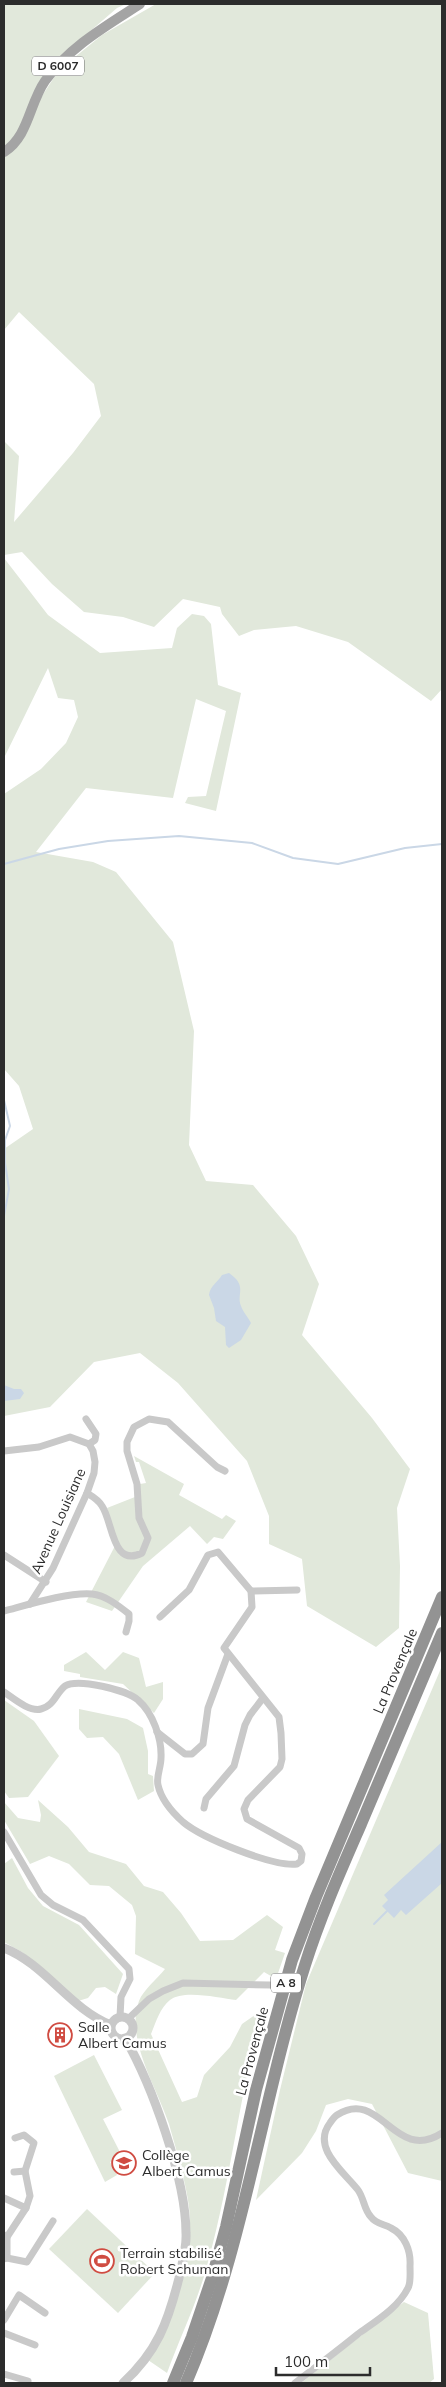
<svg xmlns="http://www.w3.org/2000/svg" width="446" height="2387" viewBox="0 0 446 2387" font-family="Mulish,sans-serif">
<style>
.green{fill:#e1e8db}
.water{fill:#cad7e6}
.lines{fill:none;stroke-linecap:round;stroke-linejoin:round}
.stream{stroke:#cad7e6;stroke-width:2}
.minor{stroke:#c9c9c9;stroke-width:7}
.tertiary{stroke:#c9c9c9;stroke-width:9}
.primary{stroke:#a4a4a4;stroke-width:10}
.motorway{stroke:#939393;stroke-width:12}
.labels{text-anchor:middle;stroke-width:5;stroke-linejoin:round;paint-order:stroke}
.shield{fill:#fff;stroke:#6b6b6b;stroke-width:1}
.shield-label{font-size:12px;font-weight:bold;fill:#2c2c2c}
.street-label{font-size:14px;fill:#2c2c2c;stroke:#fff}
.poi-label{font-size:14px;fill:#2c2c2c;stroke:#fff;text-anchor:start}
</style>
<rect width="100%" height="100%" fill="#fff"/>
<g class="green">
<path d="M4,4H126L117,8L66,52L19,134L4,147Z"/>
<path d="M156,4H442V689L431,701L348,642L296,626L254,630L239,636L222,614L220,607L183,599L154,627L123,617L84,612L52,584L22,552L4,555V441L19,456L14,522L73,453L101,416L94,384L19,312L4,330V154L59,70L102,35Z"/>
<path d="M4,558L48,615L100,653L172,648L177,628L192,614L204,616L211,624L218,685L241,693L216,811L185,803L188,797L206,796L226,711L196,699L173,798L86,788L36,852L93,862L116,872L173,942L194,1031L189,1145L206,1181L253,1185L296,1236L319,1284L302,1335L372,1418L410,1469L397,1508L400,1566L399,1628L376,1647L307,1606L302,1559L269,1544V1516L247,1461L178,1383L140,1353L94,1362L50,1407L4,1416V1149L33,1129L19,1086L4,1069V794L41,769L66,743L78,717L74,700L58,698L48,668L4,758Z"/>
<path d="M134,1456L184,1484L179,1495L222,1519L226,1515L236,1521L223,1539L214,1537L207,1544L190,1526L143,1566L112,1611L86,1602L117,1542L107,1508L140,1495V1484L146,1483L139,1462H136Z"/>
<path d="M86,1652L105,1670L123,1652L139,1658L146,1687L163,1682V1699L154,1713L123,1684L80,1677V1674L64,1671V1665Z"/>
<path d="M442,1666V2181L408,2173L372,2104L348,2099L326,2105L316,2131L302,2153L256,2200L280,2090L306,1984Z"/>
<path d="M4,1700L34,1721L59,1756L28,1797L9,1798L4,1791Z"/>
<path d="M79,1709L127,1719L143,1728L148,1751V1774L153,1776L154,1791L138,1800L119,1754L103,1737L87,1738L79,1729Z"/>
<path d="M38,1800L68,1827L89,1852L126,1864L144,1886L163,1892L181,1913L200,1941L233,1940L267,1915L283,1927L275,1950L285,1953L276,1979L264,1972L236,2000C220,1998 183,1989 170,2000C160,2008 156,2022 151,2034L182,2102L197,2097L204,2075L230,2047L242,2024L262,2010C239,2097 230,2187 205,2273C195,2307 179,2340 167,2373L148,2360C173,2317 190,2272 190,2220C190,2195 176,2149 169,2124C157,2088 125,2039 139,2001C143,1990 158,1978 165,1969L135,1954L136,1916L132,1905L109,1886L90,1885L69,1864L49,1856L30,1864L4,1820V1802L18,1818L40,1822L41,1815Z"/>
<path d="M12,1858L28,1888L43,1906L79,1925L123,1974L116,1994L105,1987L96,1988L88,1998L78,2001L22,1952L4,1942V1864Z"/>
<path d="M94,2055L122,2110L103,2119L122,2156L110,2162L117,2175L105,2182L54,2076Z"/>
<path d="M87,2209L155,2273L118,2313L49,2249Z"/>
<path d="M404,2302L428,2313L434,2379L429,2383H301Z"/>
</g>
<g class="water">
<path d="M229,1273C248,1286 236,1294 241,1306C243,1312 248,1317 251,1323L241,1340L229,1348L226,1345L225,1327L216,1321L214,1308L209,1295C210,1286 218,1282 222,1275Z"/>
<path d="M4,1385L14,1389H21L24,1393L20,1399L4,1401Z"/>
<path d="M442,1842V1883L406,1915L401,1910L394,1918L382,1906L388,1900L384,1895Z"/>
</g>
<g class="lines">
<g class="stream">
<path d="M4,864L59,849L108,841L179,836L252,843L293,858L338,864L405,848L442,844"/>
<path d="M4,1100L10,1126L5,1140V1163L9,1189L4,1216"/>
<path d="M374,1924L387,1911"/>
</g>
<g class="minor">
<path d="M86,1419L96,1434L95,1440L89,1444"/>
<path d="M4,1451L39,1447L70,1437L89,1444L93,1451L95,1462L94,1473L87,1493L53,1568L30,1604"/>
<path d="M87,1493C92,1496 99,1500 102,1506C113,1522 112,1568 142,1553L148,1538L139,1518L137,1484L127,1451V1442L134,1427L149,1419L168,1422L217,1467L225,1471"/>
<path d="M4,1555L46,1582"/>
<path d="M251,1591L297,1590"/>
<path d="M4,1611C27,1605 68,1592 92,1594C105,1595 119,1606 129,1614V1621L126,1632"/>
<path d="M4,1692C13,1698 29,1712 41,1709C54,1706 56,1693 65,1686C78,1678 127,1690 138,1700C153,1713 162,1739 161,1758C161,1767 156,1777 158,1785C161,1799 173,1813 183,1822C202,1838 273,1867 297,1864L301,1861L302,1854L299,1848L247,1819L244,1809L248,1800L280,1767L282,1759L281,1733L279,1717L224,1648L252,1607L251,1591L218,1552L208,1555L189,1590L160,1617"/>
<path d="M157,1732L185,1754H192L203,1744L208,1708L228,1654"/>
<path d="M204,1808L206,1799L234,1766L245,1725L250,1715L263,1698"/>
<path d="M4,1832L41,1895L53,1905L83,1920L129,1969L130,1979L121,1997L120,2017"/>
<path d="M128,2019L149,1999L163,1991L183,1983L270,1985"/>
<path d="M14,2172L25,2171"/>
<path d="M4,2198L26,2208"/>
<path d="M4,2235L7,2237V2258L4,2259"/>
<path d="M7,2237L26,2208L30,2196L25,2171L34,2143L24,2135L15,2138"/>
<path d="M7,2258L27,2262L53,2221"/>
<path d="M4,2320L19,2295L45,2313"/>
<path d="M4,2333L35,2345"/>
<path d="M4,2374L28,2381"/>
<path d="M295,2383C316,2367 337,2351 358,2334C376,2321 398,2308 408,2288C411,2283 410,2273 410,2266C411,2251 405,2235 391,2228C384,2224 376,2224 371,2217C364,2210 364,2198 358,2190C344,2172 311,2148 330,2123C332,2120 334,2117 337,2115C381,2087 394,2164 442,2133"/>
</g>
<g class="tertiary">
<path d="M4,1948C45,1964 70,2009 111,2025"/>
<circle cx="122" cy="2028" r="11"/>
<path d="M123,2383C157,2352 168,2322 179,2278C182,2263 187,2248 186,2233C186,2179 152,2085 125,2038"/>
</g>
<path class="primary" d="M4,152C29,136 29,104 45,81C69,47 106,26 140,4"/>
<g class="motorway">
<path d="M173,2383L192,2337L212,2278L226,2227L256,2090L292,1960L316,1897L442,1597"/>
<path d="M186,2383C244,2249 261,2103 305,1965C320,1917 341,1870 361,1824C388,1760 415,1696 442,1633"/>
</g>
</g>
<defs>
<g id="building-ring" transform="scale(1.25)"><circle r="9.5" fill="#fff" stroke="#d04c42" stroke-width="1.5"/><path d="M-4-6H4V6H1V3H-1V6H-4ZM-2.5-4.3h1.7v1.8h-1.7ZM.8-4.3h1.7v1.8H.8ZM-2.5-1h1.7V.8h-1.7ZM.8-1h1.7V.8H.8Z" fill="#d04c42"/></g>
<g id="school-ring" transform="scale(1.25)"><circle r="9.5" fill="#fff" stroke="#d04c42" stroke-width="1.5"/><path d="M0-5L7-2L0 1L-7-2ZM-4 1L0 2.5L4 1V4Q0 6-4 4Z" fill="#d04c42"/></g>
<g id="stadium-ring" transform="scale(1.25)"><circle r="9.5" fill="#fff" stroke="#d04c42" stroke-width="1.5"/><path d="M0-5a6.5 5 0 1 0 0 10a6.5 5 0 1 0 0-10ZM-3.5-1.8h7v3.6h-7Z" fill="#d04c42"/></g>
</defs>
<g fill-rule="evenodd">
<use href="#building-ring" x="60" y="2035"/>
<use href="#school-ring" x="124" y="2163"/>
<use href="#stadium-ring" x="102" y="2261"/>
</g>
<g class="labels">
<g class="shield">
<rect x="32" y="56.5" width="52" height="19" rx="4"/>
<rect x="271" y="1973.5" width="30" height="19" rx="4"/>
</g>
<g class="shield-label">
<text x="58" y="70">D 6007</text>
<text x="286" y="1987">A 8</text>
</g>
<g class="street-label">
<text transform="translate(58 1521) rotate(-66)" y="5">Avenue Louisiane</text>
<text transform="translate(395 1671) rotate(-67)" y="5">La Provençale</text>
<text transform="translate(252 2051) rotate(-75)" y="5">La Provençale</text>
</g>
<g class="poi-label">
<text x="78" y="2032">Salle<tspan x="78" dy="16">Albert Camus</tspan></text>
<text x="142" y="2160">Collège<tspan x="142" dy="16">Albert Camus</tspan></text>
<text x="120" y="2258">Terrain stabilisé<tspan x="120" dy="16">Robert Schuman</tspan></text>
</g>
</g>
<rect width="446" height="2387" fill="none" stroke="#2c2c2c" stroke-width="10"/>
<path d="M276 2367v8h94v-8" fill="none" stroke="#2c2c2c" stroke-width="2.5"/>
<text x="284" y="2367" font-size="15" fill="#2c2c2c" stroke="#ffffff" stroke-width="4" paint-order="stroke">100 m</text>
</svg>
